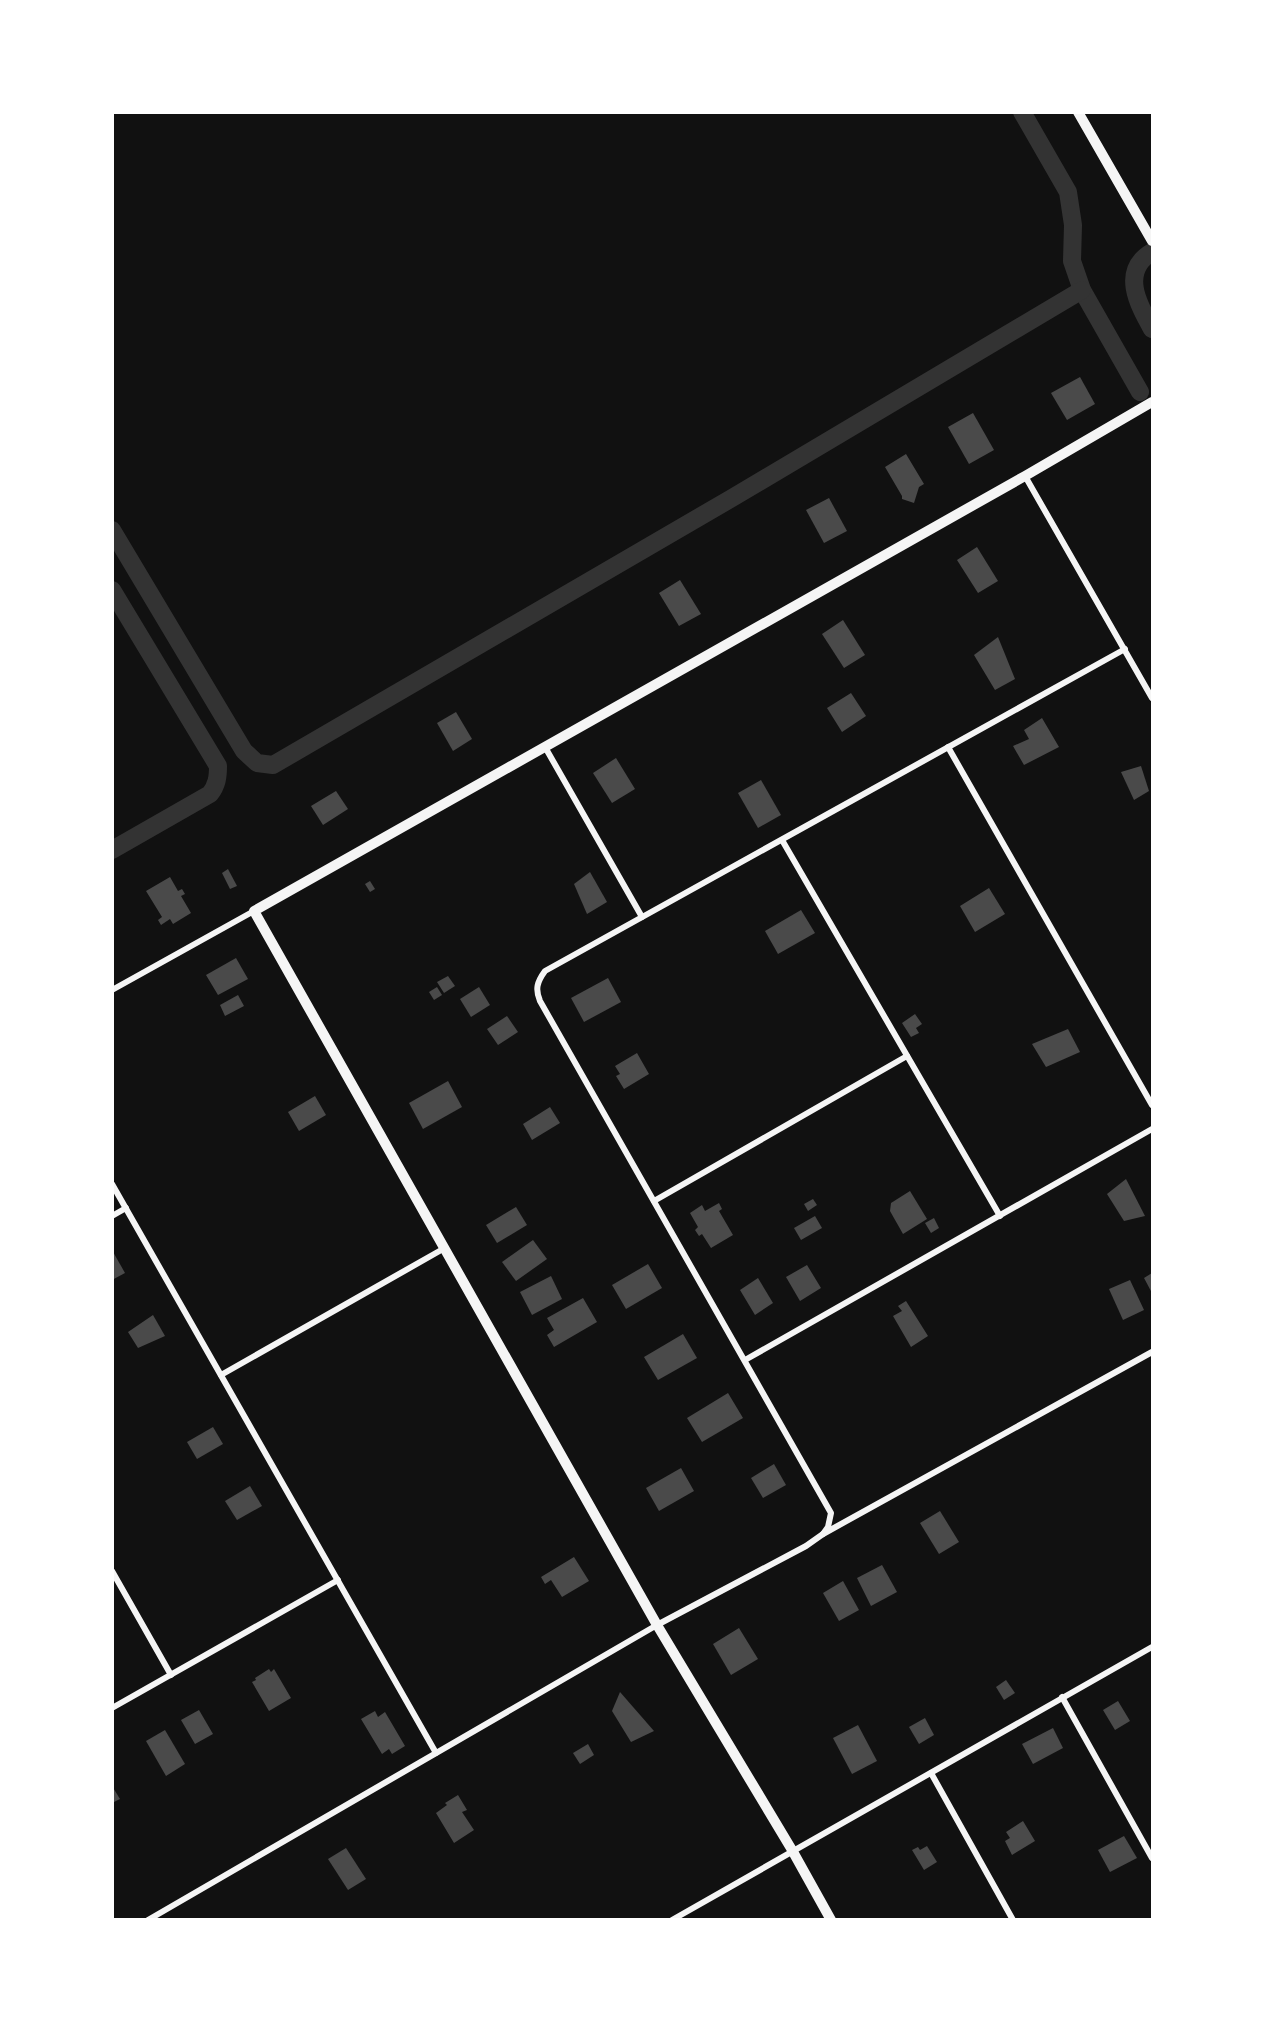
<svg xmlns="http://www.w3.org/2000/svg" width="1265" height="2032" viewBox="0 0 1265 2032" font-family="'Sofia Sans Condensed',sans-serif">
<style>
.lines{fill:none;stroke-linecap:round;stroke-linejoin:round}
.canal{stroke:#333;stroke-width:18}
.building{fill:#4a4a4a}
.minor{stroke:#f5f5f5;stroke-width:6}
.tertiary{stroke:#f5f5f5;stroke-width:10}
</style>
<rect width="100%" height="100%" fill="#111"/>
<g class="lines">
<g class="canal">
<path d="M1022,112L1068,192L1073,225L1072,261L1082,290L1140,392"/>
<path d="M1152,252C1120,271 1138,304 1152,329"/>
<path d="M112,530L244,751L257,763L273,765L732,498L1082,290"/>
<path d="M112,590L218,766C218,777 217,785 210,794L112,850"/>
</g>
</g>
<g class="building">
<path d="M1080,377L1095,404L1067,420L1051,393Z"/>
<path d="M973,413L994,450L969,464L948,427Z"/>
<path d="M906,454L924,484L919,487L914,503L902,499V496L885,467Z"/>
<path d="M829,498L847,531L824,543L806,510Z"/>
<path d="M977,547L998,581L978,593L957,560Z"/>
<path d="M680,580L701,614L679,626L659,593Z"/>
<path d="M843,620L865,655L844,668L822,634Z"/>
<path d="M998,637L1015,679L995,690L974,655Z"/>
<path d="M851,693L866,716L842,732L827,708Z"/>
<path d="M456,712L472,739L453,751L437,723Z"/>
<path d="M1042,718L1059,747L1024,765L1013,746L1029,739L1024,730Z"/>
<path d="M616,758L635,789L612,803L593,773Z"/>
<path d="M1141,766L1149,791L1134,800L1121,772Z"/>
<path d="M761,780L781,815L758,828L738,793Z"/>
<path d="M336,791L348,809L323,825L311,806Z"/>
<path d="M228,869L237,886L230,889L222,873Z"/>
<path d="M590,872L607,902L587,914L574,884Z"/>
<path d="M170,877L178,891L182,889L185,894L181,896L191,913L173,924L170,919L161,925L158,920L162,917L146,891Z"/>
<path d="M370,881L375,889L370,892L365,884Z"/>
<path d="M989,888L1005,914L975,932L960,906Z"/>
<path d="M801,910L815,933L778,954L765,931Z"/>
<path d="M236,958L248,979L218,995L206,975Z"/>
<path d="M448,976L455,986L444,993L437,982Z"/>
<path d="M608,978L621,1002L584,1022L571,998Z"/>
<path d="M437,987L442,995L434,1000L429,992Z"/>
<path d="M479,987L490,1005L471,1017L460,999Z"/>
<path d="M238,995L244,1006L225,1016L220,1005Z"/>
<path d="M915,1014L922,1024L916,1028L919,1033L911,1037L902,1023Z"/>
<path d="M507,1016L518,1032L498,1045L487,1029Z"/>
<path d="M1068,1029L1080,1052L1046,1067L1032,1044Z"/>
<path d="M637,1053L649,1074L624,1089L616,1076L620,1074L615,1066Z"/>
<path d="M448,1081L462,1107L423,1129L409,1103Z"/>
<path d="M315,1096L326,1115L299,1131L288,1112Z"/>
<path d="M550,1107L560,1123L532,1140L523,1124Z"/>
<path d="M1126,1179L1145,1216L1124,1221L1107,1194Z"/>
<path d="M910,1191L927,1219L903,1234L890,1211L891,1203Z"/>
<path d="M813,1199L817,1205L808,1211L804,1204Z"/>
<path d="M719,1203L722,1209L719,1211L733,1235L711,1248L702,1234L699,1236L695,1230L698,1227L690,1213L702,1205L705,1211Z"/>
<path d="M516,1207L527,1225L497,1243L486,1225Z"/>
<path d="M815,1216L822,1228L801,1240L794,1228Z"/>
<path d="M934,1218L939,1228L931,1233L925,1223Z"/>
<path d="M533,1240L547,1259L516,1281L502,1262Z"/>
<path d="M112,1250L125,1273L112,1280Z"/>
<path d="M648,1264L662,1288L626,1309L612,1285Z"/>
<path d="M807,1265L821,1288L800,1301L786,1277Z"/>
<path d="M1152,1273V1293L1144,1278Z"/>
<path d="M551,1276L562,1299L532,1315L520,1292Z"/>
<path d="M758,1278L773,1303L755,1315L740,1290Z"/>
<path d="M1130,1280L1144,1310L1123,1320L1109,1289Z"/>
<path d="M583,1298L597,1322L554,1347L547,1335L554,1330L547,1318Z"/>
<path d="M906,1301L928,1336L911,1347L893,1316L902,1311L898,1306Z"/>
<path d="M153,1315L165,1336L138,1348L128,1332Z"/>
<path d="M683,1334L697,1358L658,1380L644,1357Z"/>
<path d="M728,1393L743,1418L702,1442L687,1418Z"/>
<path d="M213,1427L223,1444L197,1459L187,1442Z"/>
<path d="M774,1464L786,1485L763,1498L751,1478Z"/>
<path d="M681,1468L694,1491L659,1511L646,1488Z"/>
<path d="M250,1486L262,1506L237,1520L225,1501Z"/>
<path d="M940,1511L959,1542L939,1554L920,1523Z"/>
<path d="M574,1557L589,1581L562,1597L551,1580L545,1584L541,1577Z"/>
<path d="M882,1565L897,1592L871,1606L857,1578Z"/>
<path d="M843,1581L859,1610L839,1621L823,1593Z"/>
<path d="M739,1628L758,1659L731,1675L713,1644Z"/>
<path d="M269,1669L271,1672L274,1669L291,1698L269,1711L252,1682L256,1680L255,1678Z"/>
<path d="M1006,1680L1015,1693L1004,1700L996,1687Z"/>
<path d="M620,1692L654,1731L631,1742L612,1711Z"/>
<path d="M1118,1701L1130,1721L1115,1730L1103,1710Z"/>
<path d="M199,1710L213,1734L195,1744L181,1720Z"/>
<path d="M375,1711L378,1717L385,1712L405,1746L392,1754L389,1749L382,1754L361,1719Z"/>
<path d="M925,1718L934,1735L919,1744L909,1727Z"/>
<path d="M858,1725L877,1761L852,1774L833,1738Z"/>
<path d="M1053,1728L1063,1748L1033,1764L1022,1744Z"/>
<path d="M165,1730L185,1764L166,1776L146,1741Z"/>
<path d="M588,1744L594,1755L580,1764L573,1753Z"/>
<path d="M112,1786L120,1799L112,1803Z"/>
<path d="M458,1795L467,1810L462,1812L474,1830L454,1843L436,1813L447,1805L445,1803Z"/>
<path d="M1023,1821L1035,1841L1012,1855L1005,1841L1010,1838L1006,1832Z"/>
<path d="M1124,1836L1137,1858L1110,1872L1098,1850Z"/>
<path d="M927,1846L937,1862L924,1870L912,1850L918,1847L920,1850Z"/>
<path d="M346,1848L366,1879L348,1890L328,1859Z"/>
</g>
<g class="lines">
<g class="minor">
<path d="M1025,476L1152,698"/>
<path d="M545,747L642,917"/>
<path d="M948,747L1152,1105"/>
<path d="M782,840L1000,1216"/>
<path d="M112,990L254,911"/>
<path d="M112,1184L436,1753"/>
<path d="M654,1201L907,1056"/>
<path d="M112,1216L126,1208"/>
<path d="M745,1360L1152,1129"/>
<path d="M221,1375L443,1249"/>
<path d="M823,1534L828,1527L831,1513L540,1001C535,989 537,982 545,971L1125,649"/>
<path d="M112,1571L171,1675"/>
<path d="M1062,1697L1152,1858"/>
<path d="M112,1708L338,1580"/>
<path d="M931,1773L1013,1920"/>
<path d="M148,1920L657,1625L806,1546L823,1534L1152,1352"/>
<path d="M672,1920L1152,1647"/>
</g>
<g class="tertiary">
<path d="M1078,112L1152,241"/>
<path d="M831,1920L792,1850L657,1625L254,911L1025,476L1152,402"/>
</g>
</g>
<rect width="1265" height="2032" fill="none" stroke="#ffffff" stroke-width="228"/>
</svg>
